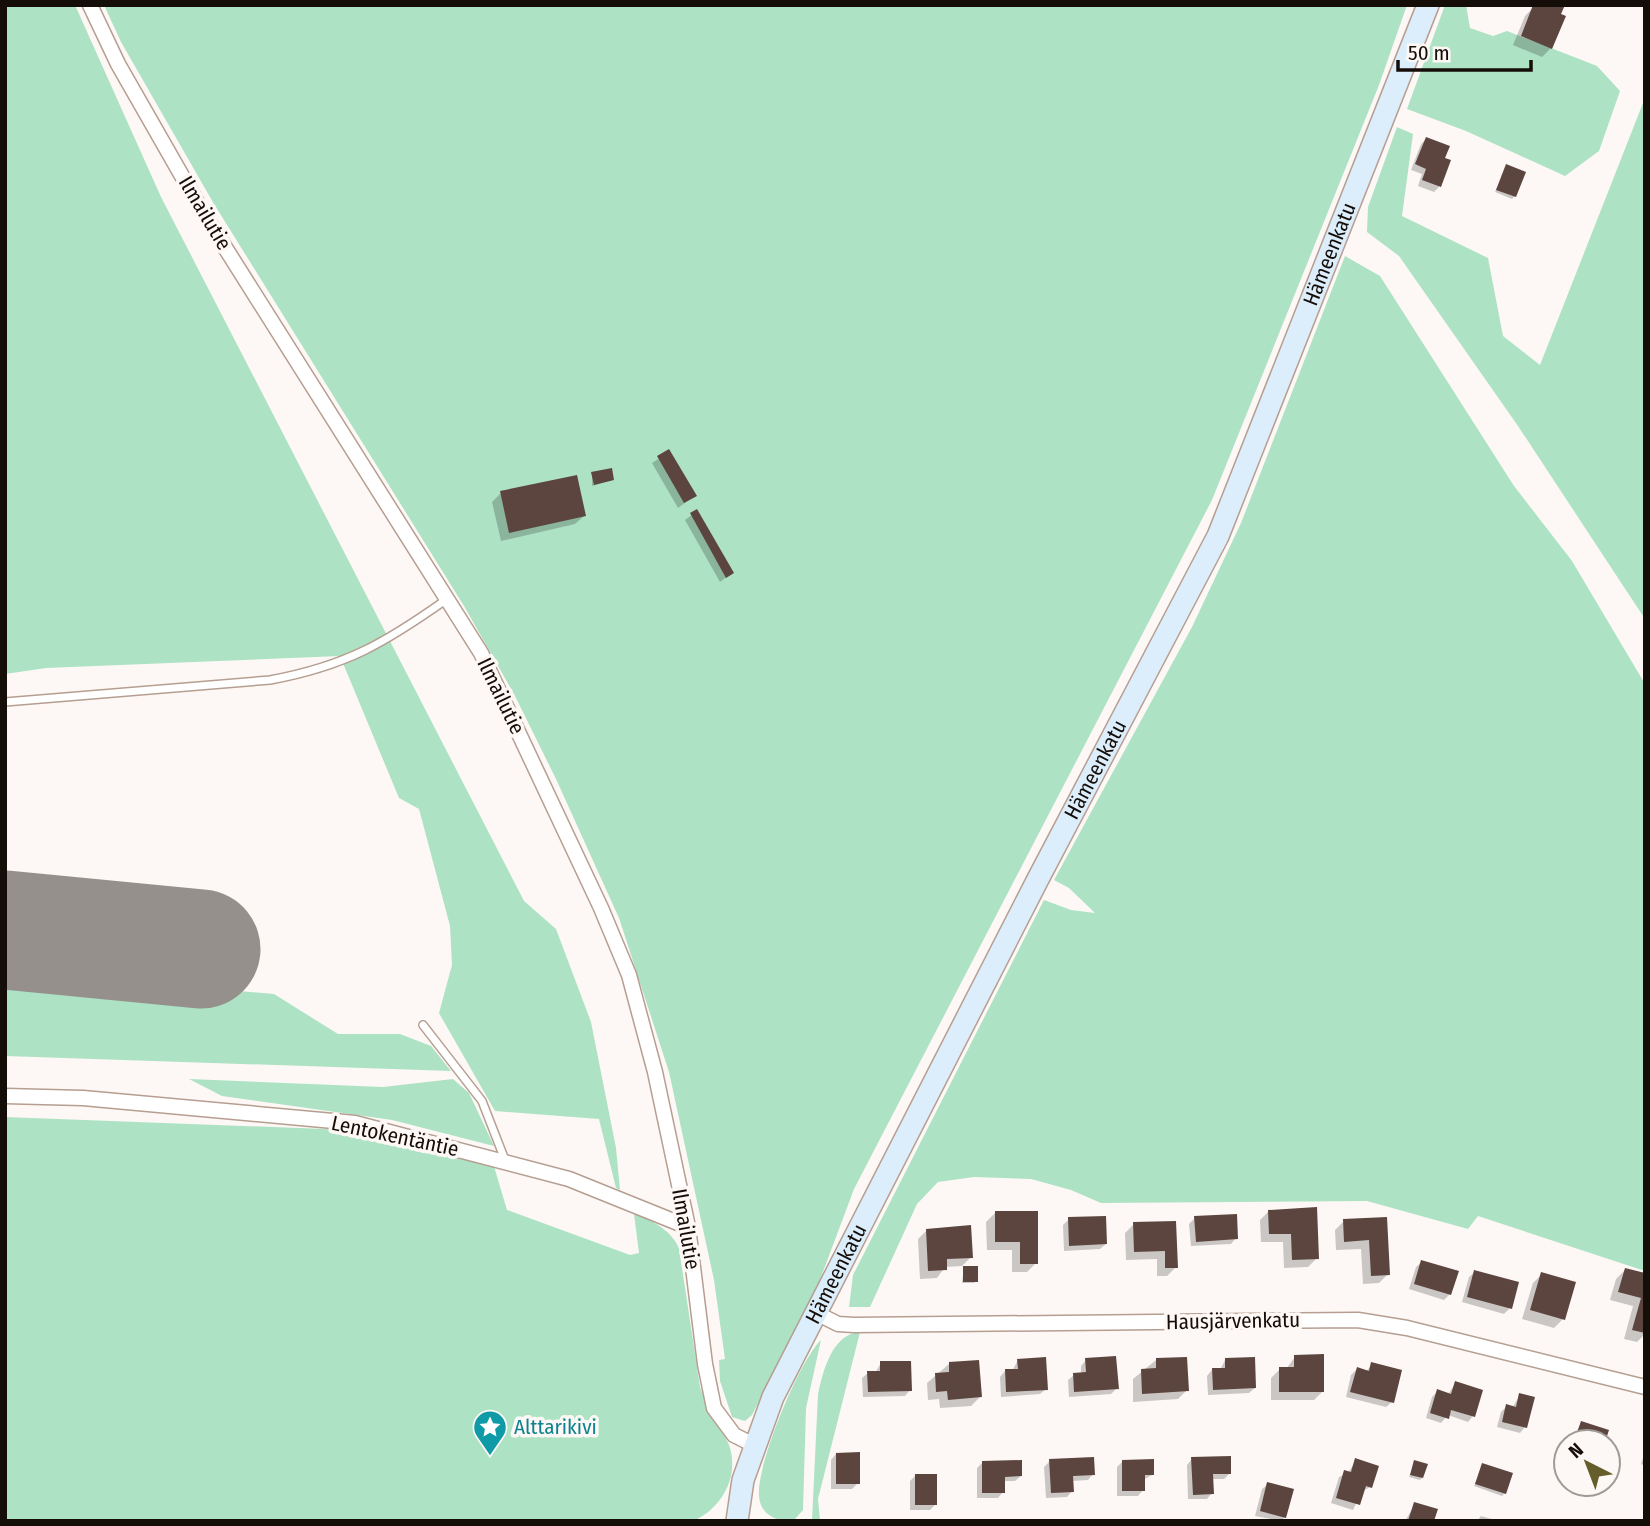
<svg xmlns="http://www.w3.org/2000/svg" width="1650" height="1526" viewBox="0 0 1650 1526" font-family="'Fira Sans Condensed',sans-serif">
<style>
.green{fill:#ade2c4}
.shadow{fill:#0003}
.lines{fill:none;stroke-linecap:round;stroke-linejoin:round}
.runway{stroke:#96908c;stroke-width:119}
.building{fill:#5c453f}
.service-casing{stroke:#b69e91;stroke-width:10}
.minor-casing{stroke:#b69e91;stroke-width:17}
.secondary-casing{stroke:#b69e91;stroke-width:24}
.service{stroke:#fff;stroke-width:7}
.minor{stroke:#fff;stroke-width:14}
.secondary{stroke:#dceefc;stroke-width:21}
.labels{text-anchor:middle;stroke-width:7;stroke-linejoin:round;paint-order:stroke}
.street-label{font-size:21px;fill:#150d08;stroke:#fdf8f5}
.culture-label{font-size:21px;fill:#0d838f;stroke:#fdf8f5;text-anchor:start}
</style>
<rect width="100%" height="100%" fill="#fdf8f5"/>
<g class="green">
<path d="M5,5H75L161,197L524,901L556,929L591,1022L616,1148L620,1190L616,1188L599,1119L495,1111L439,1013L452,965L450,926L419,809L399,798L340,656L46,668L5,674Z"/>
<path d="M104,5H1407L1379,85L1212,500L854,1189L815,1293L752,1415L745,1421L732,1417L720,1381L719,1360L725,1359L714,1280L669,1072L619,918L556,779L514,694L464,606L214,204L121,42Z"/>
<path d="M1445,5H1466L1470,28L1493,36L1507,31L1597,66L1620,91L1599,151L1565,176L1466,131L1407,109Z"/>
<path d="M1645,98V619L1518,426L1399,256L1367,232L1368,207L1397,127L1413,134L1402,216L1488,258L1503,336L1540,365Z"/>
<path d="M1345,256L1380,276L1514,486L1572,561L1645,684V1271L1478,1216L1468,1229L1367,1201L1101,1203L1071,1190L1031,1179L974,1177L938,1182L917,1204L870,1307H849L853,1275L1044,900L1071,910L1095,913L1069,888L1054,880L1192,627L1241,523Z"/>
<path d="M5,971L274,994L338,1034H400L431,1046L451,1071L5,1056Z"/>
<path d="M189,1079L383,1087L453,1079L469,1093L494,1146L392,1120L222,1096Z"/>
<path d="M5,1117L351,1130L493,1163L507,1210L630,1255L639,1253L634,1214C652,1220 671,1230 679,1248L700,1387C707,1408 721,1425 729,1445C740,1476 722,1509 693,1521H5Z"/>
<path d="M860,1332L818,1499L820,1521H812L818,1394C823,1371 832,1334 860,1332Z"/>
<path d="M821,1340L806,1408L803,1510L794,1520C778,1523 760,1515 759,1496C756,1466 799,1361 821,1340Z"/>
</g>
<g class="shadow">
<path d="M1534,7L1551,48L1542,57L1513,45L1525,16Z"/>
<path d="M1426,139L1443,159L1449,161L1439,187L1434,192L1418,186L1422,174L1411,170L1421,144Z"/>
<path d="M1507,166L1515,196L1512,199L1495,192Z"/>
<path d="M669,452L694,496L678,508L652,463Z"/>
<path d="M592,474L612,480L592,486Z"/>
<path d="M501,493L584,516L575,524L501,541L492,502Z"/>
<path d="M697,511L732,573L720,582L685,520Z"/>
<path d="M1269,1211L1317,1258L1308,1267L1284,1268L1283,1242H1261L1260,1220Z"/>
<path d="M995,1213H1036V1263L1027,1272H1012V1250H987L986,1222Z"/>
<path d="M1195,1218L1236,1238L1231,1244L1191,1246L1189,1224Z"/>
<path d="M1069,1219L1106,1244L1100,1249L1064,1251L1063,1225Z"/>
<path d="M1385,1219L1388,1274L1379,1283L1363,1284L1361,1249L1336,1250L1335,1230L1344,1221Z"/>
<path d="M1174,1223L1176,1267L1167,1276H1157V1259L1126,1260L1125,1233L1134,1224Z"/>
<path d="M927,1230L971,1257L962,1266L945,1267L937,1278L920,1279L918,1239Z"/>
<path d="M1422,1262L1450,1294L1444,1300L1409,1289L1416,1267Z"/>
<path d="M964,1267L976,1281L974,1283H962Z"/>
<path d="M1625,1270L1645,1275V1334L1637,1342L1624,1339L1633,1306L1610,1300L1616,1279Z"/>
<path d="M1475,1272L1510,1308L1504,1314L1462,1302L1469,1277Z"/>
<path d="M1542,1274L1563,1319L1554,1328L1522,1319L1533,1283Z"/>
<path d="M1295,1357L1323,1391L1314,1400H1271V1378L1280,1369H1286Z"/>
<path d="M1018,1360L1046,1389L1040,1394L1001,1397L1000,1377L1005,1371H1012Z"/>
<path d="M1086,1360L1117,1388L1111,1394L1069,1397L1068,1380L1074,1375L1081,1374V1366Z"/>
<path d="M1156,1360L1187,1390L1178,1399L1133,1402V1379Z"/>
<path d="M1225,1360L1255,1388L1249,1393L1208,1395L1207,1376L1212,1370H1220Z"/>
<path d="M881,1363L910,1390L905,1396L863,1397L862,1378L868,1373H875Z"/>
<path d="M949,1364L980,1397L971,1406L940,1408L939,1399L928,1400L927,1383Z"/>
<path d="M1372,1364L1392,1402L1386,1407L1346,1397L1351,1375L1357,1369L1366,1372Z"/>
<path d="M1456,1383L1473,1416L1468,1422L1448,1415L1441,1423L1426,1418L1432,1397L1438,1391L1448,1394Z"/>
<path d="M1520,1395L1525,1427L1520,1433L1497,1427L1501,1412L1507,1406L1512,1408Z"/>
<path d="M1581,1423L1603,1442H1571Z"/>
<path d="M1645,1452V1466L1641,1464Z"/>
<path d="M836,1454L858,1483L852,1489H831V1460Z"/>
<path d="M1192,1459L1230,1473L1224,1479H1212V1493L1207,1499H1188L1187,1465Z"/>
<path d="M1356,1460L1371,1487L1362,1491L1353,1510L1331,1503L1339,1477L1348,1473Z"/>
<path d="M1050,1461L1093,1474L1088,1480L1072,1481V1491L1067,1497L1046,1498L1044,1467Z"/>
<path d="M983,1462L1021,1476L1015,1481H1003V1492L998,1498H977V1468Z"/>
<path d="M1122,1462L1152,1475L1143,1480V1490L1138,1496H1117V1467Z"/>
<path d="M1415,1462L1422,1478L1420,1480L1409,1477Z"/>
<path d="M1483,1465L1505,1493L1502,1496L1474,1486Z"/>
<path d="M915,1476L936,1504L930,1510H910V1481Z"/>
<path d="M1268,1484L1285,1517L1281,1521L1255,1516L1262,1489Z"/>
<path d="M1415,1504L1432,1521H1405Z"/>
<path d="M1481,1516L1499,1521H1477Z"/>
</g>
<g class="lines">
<path class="runway" d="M5,930L201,949"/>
</g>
<g class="building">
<path d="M1533,5H1565L1561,14L1566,16L1552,49L1521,36Z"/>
<path d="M1426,137L1450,146L1445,158L1451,160L1441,187L1422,180L1426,169L1415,164Z"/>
<path d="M1506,164L1526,172L1516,197L1496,190Z"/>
<path d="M669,449L697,496L684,503L657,456Z"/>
<path d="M612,468L614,480L594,485L591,472Z"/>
<path d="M577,475L586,516L509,533L500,491Z"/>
<path d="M697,509L734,573L726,578L690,513Z"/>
<path d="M1317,1207L1319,1259L1292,1260L1291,1234H1269L1268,1210Z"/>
<path d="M995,1211H1038V1264H1020V1242H995Z"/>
<path d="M1237,1214L1238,1239L1196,1242L1194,1216Z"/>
<path d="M1106,1216L1107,1244L1069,1246L1068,1217Z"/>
<path d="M1387,1217L1390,1275L1371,1276L1369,1240L1344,1242L1343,1219Z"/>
<path d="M1176,1221L1178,1268H1165V1251L1134,1252L1133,1222Z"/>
<path d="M971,1225L973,1258L947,1259V1270L928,1271L926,1229Z"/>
<path d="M1421,1260L1459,1271L1451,1295L1414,1284Z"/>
<rect x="963" y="1266" width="15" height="16"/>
<path d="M1625,1268L1645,1273V1333L1632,1330L1641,1298L1618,1292Z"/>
<path d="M1474,1270L1519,1282L1512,1309L1467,1297Z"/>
<path d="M1541,1272L1576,1282L1565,1320L1530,1310Z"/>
<path d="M1324,1354V1392H1279V1367H1294V1355Z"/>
<path d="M1116,1356L1119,1389L1074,1392L1073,1373L1086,1372L1085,1358Z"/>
<path d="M1046,1357L1048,1390L1006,1392L1005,1369H1018L1017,1359Z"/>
<path d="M1187,1357L1189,1391L1142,1394L1141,1369L1156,1368V1358Z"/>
<path d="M1255,1357L1256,1388L1213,1390L1212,1368H1225V1358Z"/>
<path d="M979,1360L982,1397L948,1400L947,1391L936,1392L935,1373L949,1372V1362Z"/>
<path d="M880,1361H911L912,1391L868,1392L867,1371H880Z"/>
<path d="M1371,1362L1402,1370L1394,1403L1350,1392L1357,1367L1369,1371Z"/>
<path d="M1455,1381L1483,1390L1475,1417L1451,1410L1449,1419L1430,1413L1437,1389L1451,1394Z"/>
<path d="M1519,1393L1535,1397L1527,1428L1502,1422L1506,1404L1516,1407Z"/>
<path d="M1581,1421L1609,1430L1605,1442H1574Z"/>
<path d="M860,1452V1484H836V1453Z"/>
<path d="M1231,1456V1474H1213L1214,1494L1193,1495L1191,1457Z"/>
<path d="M1094,1457L1095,1475L1073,1476L1074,1492L1051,1493L1049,1459Z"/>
<path d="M1355,1458L1379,1466L1372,1488L1366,1486L1360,1505L1336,1498L1344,1470L1351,1472Z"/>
<path d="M1154,1459V1475H1145V1491H1122V1460Z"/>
<path d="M1022,1460V1476L1005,1477V1493H982V1461Z"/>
<path d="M1414,1460L1428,1464L1423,1478L1410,1475Z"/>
<path d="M1482,1463L1513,1473L1506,1494L1475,1484Z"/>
<rect x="915" y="1474" width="22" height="31"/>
<path d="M1267,1482L1294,1489L1286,1518L1260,1511Z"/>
<path d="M1414,1502L1438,1509L1434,1521H1408Z"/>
</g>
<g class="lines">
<g class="service-casing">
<g id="service">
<path d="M5,702L270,680C346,666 385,643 447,599"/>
<path d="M423,1025L482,1101L505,1160"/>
</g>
</g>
<g class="minor-casing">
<g id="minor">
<path d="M90,5L118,64L202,211L481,653L601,908L629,975L655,1072L688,1227L705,1364L714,1408L734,1435L754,1445"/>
<path d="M5,1096L83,1098L355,1123L569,1179L688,1227"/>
<path d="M816,1313L838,1324L854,1325L1358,1320L1407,1328L1645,1387"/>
</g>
</g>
<g class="secondary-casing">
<g id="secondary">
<path id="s1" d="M737,1521L743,1480L773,1397L1038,879L1218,536L1428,5"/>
</g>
</g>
<use href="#service" class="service"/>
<use href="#minor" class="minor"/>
<use href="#secondary" class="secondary"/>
</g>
<defs>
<g id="sight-pin" transform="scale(1.75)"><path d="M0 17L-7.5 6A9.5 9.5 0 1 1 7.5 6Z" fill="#0f9aa8" stroke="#fdf8f5"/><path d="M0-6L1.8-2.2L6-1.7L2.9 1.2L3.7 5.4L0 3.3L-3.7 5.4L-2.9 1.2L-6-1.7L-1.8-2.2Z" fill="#fff"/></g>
</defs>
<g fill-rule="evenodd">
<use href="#sight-pin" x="490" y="1427"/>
</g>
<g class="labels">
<g class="street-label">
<text transform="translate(205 213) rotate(59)" y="7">Ilmailutie</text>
<text dy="7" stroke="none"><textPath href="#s1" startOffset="1402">Hämeenkatu</textPath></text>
<text transform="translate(501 696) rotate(64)" y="7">Ilmailutie</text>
<text dy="7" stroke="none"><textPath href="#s1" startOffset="835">Hämeenkatu</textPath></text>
<text transform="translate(395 1136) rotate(12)" y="7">Lentokentäntie</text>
<text transform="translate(686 1229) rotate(80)" y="7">Ilmailutie</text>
<text dy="7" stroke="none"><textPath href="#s1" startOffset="268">Hämeenkatu</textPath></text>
<text transform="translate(1233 1321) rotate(-1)" y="7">Hausjärvenkatu</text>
</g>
<g class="culture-label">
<text x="514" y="1434">Alttarikivi</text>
</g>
</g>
<rect width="1650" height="1526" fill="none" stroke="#150d08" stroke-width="14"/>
<g transform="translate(1587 1463) rotate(318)"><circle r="33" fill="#fdf8f5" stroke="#a09a96" stroke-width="2"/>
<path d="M0-5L12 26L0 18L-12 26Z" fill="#655e2b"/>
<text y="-10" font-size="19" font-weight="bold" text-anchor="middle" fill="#150d08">N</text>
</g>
<path d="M1398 60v10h133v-10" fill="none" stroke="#150d08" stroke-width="3.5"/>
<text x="1408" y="60" font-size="21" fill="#150d08" stroke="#fdf8f5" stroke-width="5" paint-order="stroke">50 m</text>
</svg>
